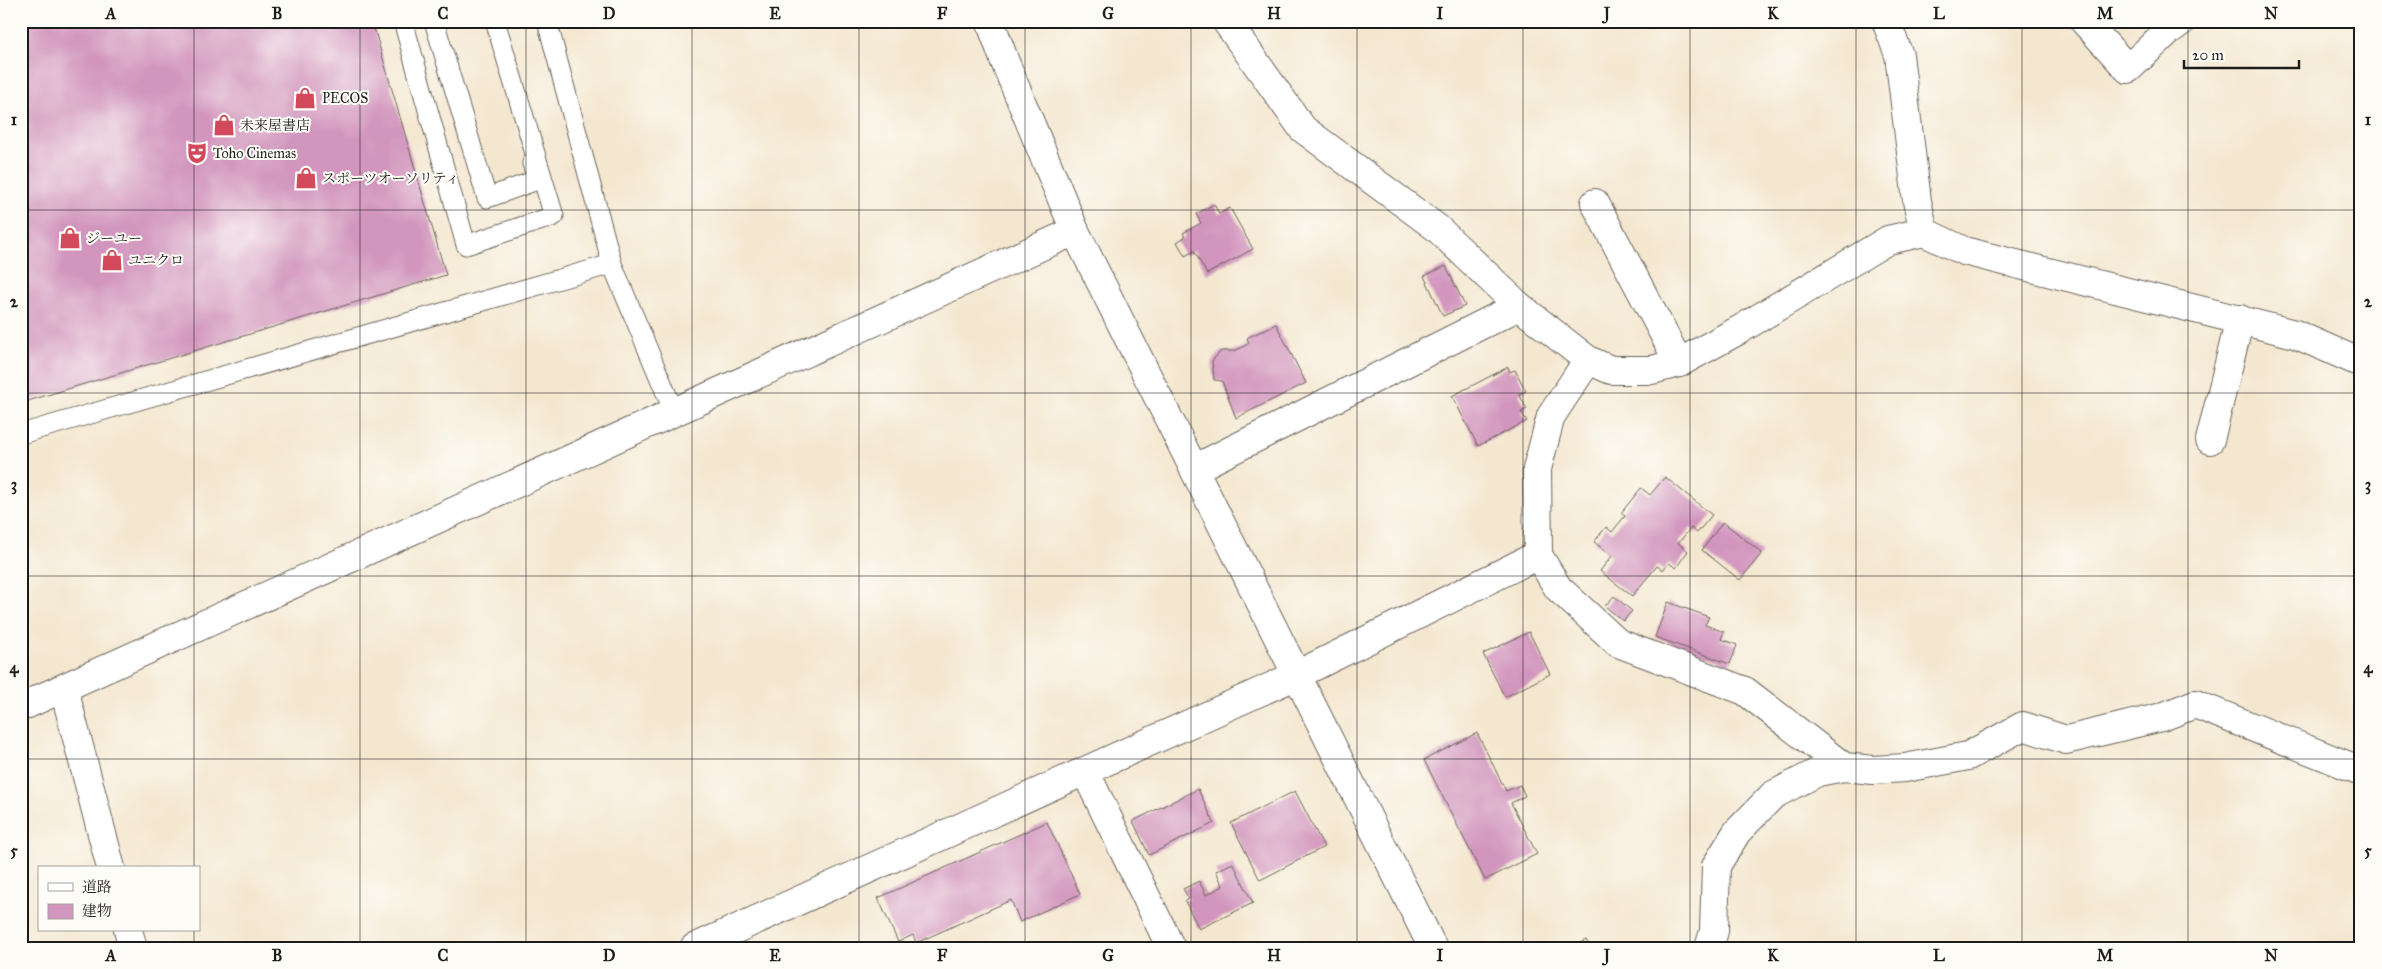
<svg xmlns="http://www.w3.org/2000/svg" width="2382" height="969" viewBox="0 0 2382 969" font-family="'IM FELL Great Primer','Noto Serif JP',serif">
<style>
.building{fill:#d295bd}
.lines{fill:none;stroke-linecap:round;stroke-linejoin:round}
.lane-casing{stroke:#68635b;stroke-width:21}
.street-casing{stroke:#68635b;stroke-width:30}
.secondary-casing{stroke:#68635b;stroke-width:30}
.lane{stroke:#fff;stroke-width:19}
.street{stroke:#fff;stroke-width:28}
.secondary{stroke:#fff;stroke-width:28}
.grid{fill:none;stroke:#1c1c1c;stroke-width:1;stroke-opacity:0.55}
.labels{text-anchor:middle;stroke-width:4;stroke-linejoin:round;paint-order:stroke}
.poi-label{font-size:14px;fill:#1c1c1c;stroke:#fdfcf7;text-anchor:start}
.neatline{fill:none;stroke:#1c1c1c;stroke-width:2}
.grid-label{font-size:16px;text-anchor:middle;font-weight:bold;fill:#1c1c1c}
</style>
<rect width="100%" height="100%" fill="#fdfcf7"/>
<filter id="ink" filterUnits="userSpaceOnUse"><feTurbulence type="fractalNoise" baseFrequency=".02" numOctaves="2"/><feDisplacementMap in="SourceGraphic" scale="10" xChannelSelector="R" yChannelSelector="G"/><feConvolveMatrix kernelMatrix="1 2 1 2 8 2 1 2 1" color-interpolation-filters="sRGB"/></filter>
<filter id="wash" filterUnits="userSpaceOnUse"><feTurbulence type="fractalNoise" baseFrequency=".0096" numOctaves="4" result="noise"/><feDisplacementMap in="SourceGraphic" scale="20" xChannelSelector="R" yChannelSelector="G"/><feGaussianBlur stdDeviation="1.12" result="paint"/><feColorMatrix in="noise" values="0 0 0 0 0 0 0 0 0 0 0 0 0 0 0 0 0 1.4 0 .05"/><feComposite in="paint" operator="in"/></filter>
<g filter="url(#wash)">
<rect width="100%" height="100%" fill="#f4e7d0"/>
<g id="blocks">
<g class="building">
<path d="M21,21H372L446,275L21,403Z"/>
<path d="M1214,204L1219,214L1230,208L1253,249L1207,274L1194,251L1185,256L1177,242L1185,237L1183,233L1201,223L1196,214Z"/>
<path d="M1446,266L1465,306L1443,316L1424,276Z"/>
<path d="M1276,324L1306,383L1236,418L1222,381L1214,380L1212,361L1221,351H1234L1243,347L1249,343L1247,338Z"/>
<path d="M1508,367L1510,372L1515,370L1526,391L1519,394L1527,409L1521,412L1527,421L1478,446L1452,396Z"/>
<path d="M1665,477L1712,515L1697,533L1691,528L1678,543L1688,551L1676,568L1669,563L1663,570L1657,566L1632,596L1600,571L1612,556L1594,542L1606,527L1612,532L1625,516L1621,513L1641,488L1650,495Z"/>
<path d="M1723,522L1762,553L1740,580L1702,550Z"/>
<path d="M1614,596L1632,611L1623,621L1605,606Z"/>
<path d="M1668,602L1709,617L1705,625L1724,632L1721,639L1737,645L1730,664L1655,637Z"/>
<path d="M1529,632L1550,674L1505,697L1483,654Z"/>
<path d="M1477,733L1506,791L1520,785L1525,796L1511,803L1537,854L1485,880L1424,760Z"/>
<path d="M1198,789L1214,823L1149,855L1133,821Z"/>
<path d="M1295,791L1324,847L1260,880L1231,823Z"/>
<path d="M1047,822L1080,894L1020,922L1011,900L916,943L913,935L898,942L878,898Z"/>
<path d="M1233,863L1253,903L1199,929L1185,901L1189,899L1183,889L1199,881L1206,895L1223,886L1216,871Z"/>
<path d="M1586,940L1590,948H1570Z"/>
</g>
</g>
</g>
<g filter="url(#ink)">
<use href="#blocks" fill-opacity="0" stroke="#68635b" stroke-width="1"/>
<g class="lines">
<g class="lane-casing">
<g id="lane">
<path d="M403,21L466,245L554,216L495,21"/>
<path d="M434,21L487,198L537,180L532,163"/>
<path d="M547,21L612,264L674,412"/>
<path d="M21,434L612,264"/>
</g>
</g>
<g class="street-casing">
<g id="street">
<path d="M1226,21L1303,129L1437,228L1519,306L1588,360L1611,370H1652L1679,363L1739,330L1888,240L1924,232L1964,251L2295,334L2361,363"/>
<path d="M1886,21L1899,55L1917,201L1924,232"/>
<path d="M2084,21L2128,69L2167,32L2182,21"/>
<path d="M1595,203L1679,363"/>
<path d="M1588,360L1551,416L1537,469L1538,555L1558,588L1618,643L1745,691L1844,767L1873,770L1905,768L1968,756L2023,726L2066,740L2162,717L2195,704L2361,771"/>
<path d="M2210,440L2240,319"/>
<path d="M1196,468L1519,306"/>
<path d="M64,689L111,868"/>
<path d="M1085,771L1171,948"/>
<path d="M128,930L133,948"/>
<path d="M694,948L1297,675L1538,555"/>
<path d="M1709,948L1714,931L1716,866L1737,832L1773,795L1818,772L1844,767"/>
</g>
</g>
<g class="secondary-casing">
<g id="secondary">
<path d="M990,21L1005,62L1075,231L1433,948"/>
<path d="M21,707L1075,231"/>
</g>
</g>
<use href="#lane" class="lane"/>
<use href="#street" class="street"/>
<use href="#secondary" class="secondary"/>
</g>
</g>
<path class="grid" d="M194,21V868M360,21V948M526,21V948M692,21V948M859,21V948M1025,21V948M1191,21V948M1357,21V948M1523,21V948M1690,21V948M1856,21V948M2022,21V948M2188,21V948M21,210H2361M21,393H2361M21,576H2361M21,759H2361M194,930V948"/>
<defs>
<g id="shop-bare" transform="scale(1.725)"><path d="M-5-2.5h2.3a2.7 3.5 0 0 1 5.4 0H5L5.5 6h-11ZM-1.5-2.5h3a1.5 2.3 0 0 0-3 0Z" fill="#d1495b" stroke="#fdfcf7" stroke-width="2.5" paint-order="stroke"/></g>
<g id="theatre-bare" transform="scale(1.725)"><path d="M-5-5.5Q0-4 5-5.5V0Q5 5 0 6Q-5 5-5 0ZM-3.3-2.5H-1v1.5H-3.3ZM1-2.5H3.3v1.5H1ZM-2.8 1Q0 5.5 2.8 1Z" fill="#d1495b" stroke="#fdfcf7" stroke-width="2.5" paint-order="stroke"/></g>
</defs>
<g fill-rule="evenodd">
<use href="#shop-bare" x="305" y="98"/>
<use href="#shop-bare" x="224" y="125"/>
<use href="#theatre-bare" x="197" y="153"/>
<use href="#shop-bare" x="306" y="178"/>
<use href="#shop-bare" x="70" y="238"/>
<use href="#shop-bare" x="112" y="260"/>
</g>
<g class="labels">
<g class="poi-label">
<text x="322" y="103">PECOS</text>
<text x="240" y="130">未来屋書店</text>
<text x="213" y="158">Toho Cinemas</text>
<text x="322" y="183">スポーツオーソリティ</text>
<text x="86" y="243">ジーユー</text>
<text x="128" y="265">ユニクロ</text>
</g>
</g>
<rect width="2382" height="969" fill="none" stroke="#fdfcf7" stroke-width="55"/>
<rect x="38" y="866" width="162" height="65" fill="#fdfcf7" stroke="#a3a29f"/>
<rect x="48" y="883" width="25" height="8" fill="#ffffff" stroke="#a3a29f"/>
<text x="82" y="892" font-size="15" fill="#1c1c1c">道路</text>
<rect x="48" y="904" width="25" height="15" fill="#d295bd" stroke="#a3a29f"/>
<text x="82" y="916" font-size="15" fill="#1c1c1c">建物</text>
<path d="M2184 60v8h115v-8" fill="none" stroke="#1c1c1c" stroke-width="2.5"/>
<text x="2192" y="60" font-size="15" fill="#1c1c1c" stroke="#fdfcf7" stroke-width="4" paint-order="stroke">20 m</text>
<rect x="28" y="28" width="2326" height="914" class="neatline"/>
<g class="grid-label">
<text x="111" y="19">A</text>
<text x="277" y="19">B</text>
<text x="443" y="19">C</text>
<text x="609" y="19">D</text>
<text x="775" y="19">E</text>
<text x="942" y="19">F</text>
<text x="1108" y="19">G</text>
<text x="1274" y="19">H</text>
<text x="1440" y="19">I</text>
<text x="1607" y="19">J</text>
<text x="1773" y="19">K</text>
<text x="1939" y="19">L</text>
<text x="2105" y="19">M</text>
<text x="2271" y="19">N</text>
<text x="14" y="125">1</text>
<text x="2368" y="125">1</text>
<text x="14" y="307">2</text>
<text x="2368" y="307">2</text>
<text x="14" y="490">3</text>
<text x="2368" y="490">3</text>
<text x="14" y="673">4</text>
<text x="2368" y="673">4</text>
<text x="14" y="856">5</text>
<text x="2368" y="856">5</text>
<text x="111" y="961">A</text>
<text x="277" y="961">B</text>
<text x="443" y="961">C</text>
<text x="609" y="961">D</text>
<text x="775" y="961">E</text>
<text x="942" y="961">F</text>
<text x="1108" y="961">G</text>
<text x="1274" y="961">H</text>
<text x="1440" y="961">I</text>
<text x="1607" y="961">J</text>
<text x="1773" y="961">K</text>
<text x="1939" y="961">L</text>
<text x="2105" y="961">M</text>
<text x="2271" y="961">N</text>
</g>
</svg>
